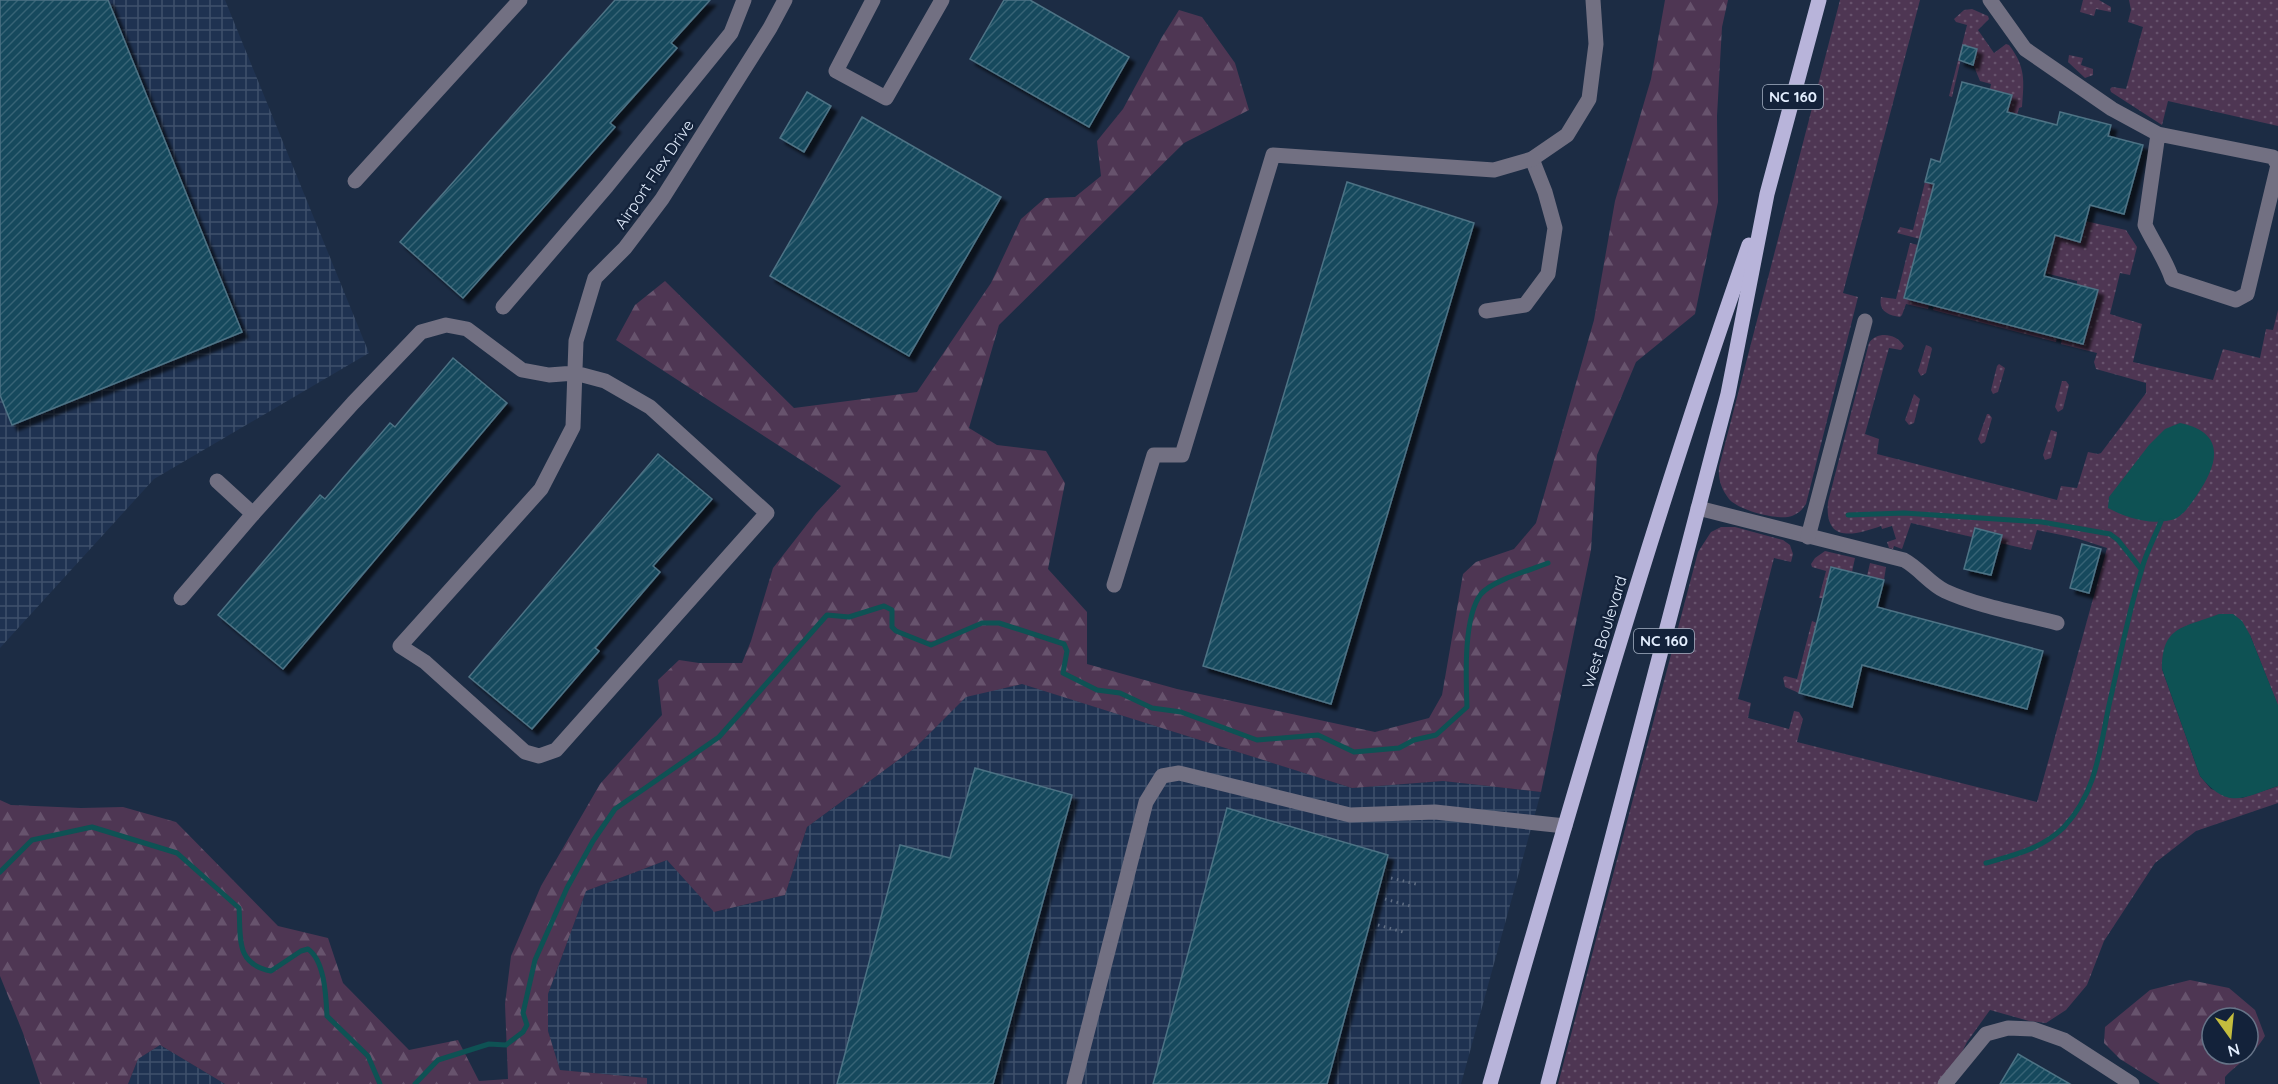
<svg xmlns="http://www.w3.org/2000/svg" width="2278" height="1084" viewBox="0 0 2278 1084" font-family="Quicksand,sans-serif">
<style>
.industrial{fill:url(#industrial-grid)}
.grass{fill:url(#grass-dots)}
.forest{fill:url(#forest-firs);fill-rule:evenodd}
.water{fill:#0e5254}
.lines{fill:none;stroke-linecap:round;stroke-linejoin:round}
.stream{stroke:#0e5254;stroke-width:5}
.building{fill:url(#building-hatch);stroke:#4e7385;stroke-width:1.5;filter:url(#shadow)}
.path{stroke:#606e84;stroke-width:3;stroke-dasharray:1.5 4.5;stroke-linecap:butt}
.minor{stroke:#727082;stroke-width:15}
.major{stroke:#b8b4da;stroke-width:15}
.labels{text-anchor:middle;stroke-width:5;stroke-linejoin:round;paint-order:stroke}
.shield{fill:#13223a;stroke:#a5b1c3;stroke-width:1.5}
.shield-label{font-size:15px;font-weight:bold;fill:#e3eefe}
.street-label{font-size:16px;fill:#e3eefe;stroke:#13223a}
</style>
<defs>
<pattern id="industrial-grid" width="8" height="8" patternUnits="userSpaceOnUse" patternTransform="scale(1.5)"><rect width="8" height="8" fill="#1f3251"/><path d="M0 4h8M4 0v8" fill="none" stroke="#3f506b"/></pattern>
<pattern id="grass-dots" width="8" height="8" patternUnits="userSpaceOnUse" patternTransform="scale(1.5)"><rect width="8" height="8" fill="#4e3653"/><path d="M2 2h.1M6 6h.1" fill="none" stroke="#67536d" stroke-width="1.8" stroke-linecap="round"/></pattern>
<pattern id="forest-firs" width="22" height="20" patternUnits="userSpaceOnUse" patternTransform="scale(1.5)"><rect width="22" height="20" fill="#4e3653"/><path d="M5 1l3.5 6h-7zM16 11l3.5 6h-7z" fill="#67536d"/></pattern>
<pattern id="building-hatch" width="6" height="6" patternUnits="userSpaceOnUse" patternTransform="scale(1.5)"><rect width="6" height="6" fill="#15495d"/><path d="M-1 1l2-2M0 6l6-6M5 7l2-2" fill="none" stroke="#376475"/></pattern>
<filter id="shadow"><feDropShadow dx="5.5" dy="5.5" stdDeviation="1.5" flood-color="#0009"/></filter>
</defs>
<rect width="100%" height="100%" fill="#1c2c44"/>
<g class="industrial">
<path d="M0,0H225L369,353L154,479L0,648Z"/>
<path d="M1023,684L1352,788L1443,781L1541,792L1461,1084H647L646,1078L560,1070L548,1031V994L586,891L667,860L715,912L785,895L807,827L916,747L966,696Z"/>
<path d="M160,1045L225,1084H128L138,1059Z"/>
</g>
<g class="grass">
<path d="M1840,0H1920L1843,293L1858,297L1806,504C1802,510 1799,513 1792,516C1778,521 1738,510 1729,499C1721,489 1718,479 1719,467Z"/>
<path d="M2083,0H2099L2111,7V12L2096,9L2094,16L2080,12Z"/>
<path d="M2129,0H2278V126L2168,101L2162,125L2111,92L2110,89L2112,87L2126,89L2143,27L2128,22L2131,10Z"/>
<path d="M1972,9L1988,16L1989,19L1978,30L1994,53L2006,44L2009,45C2026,67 2024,81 2022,107L2019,108L2017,115L2007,113L1990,89L1991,84L1980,81L1973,64L1977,49L1964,46L1952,97L1949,96L1967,25L1956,22L1954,19L1964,10Z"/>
<path d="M2069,55L2083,58L2081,65L2093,69V75L2085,78L2068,62Z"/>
<path d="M1925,182L1934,184L1920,239L1897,233L1900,227L1913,230Z"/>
<path d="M2085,221L2126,230L2137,247L2130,275L2120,273L2110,314L2142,324L2133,362L2213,380L2223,349L2260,358L2266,329L2273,330L2278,310V706L2250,635L2162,669L2200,776L2211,789L2242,798L2278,786V803L2196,831L2155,863L2104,941L2087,985L2066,1010L2046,1023L2029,1021L1990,1010L1967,1042L1946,1084H1558L1698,552L1711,532L1721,527H1735L1783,540L1790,545L1793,554L1791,562L1774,558L1738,699L1751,703L1748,718L1789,729L1794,711L1799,712L1803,719L1797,742L2037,802L2107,548L2076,538L2037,530L2031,550L2000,543L1975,529L1972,537L1911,523L1902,549L1894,546L1893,549L1889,548L1887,542L1896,539L1892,526L1882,529L1881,526C1855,535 1824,544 1828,502L1869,343C1877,331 1896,333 1904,346L1901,350L1889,348L1865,434L1879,439L1877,454L2057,500L2061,486L2077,488L2088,452L2098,454L2101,453L2146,393V383L2096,369L2094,362L2097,353L2061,344L2062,339L2083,344L2097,290L2077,285V281L2045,273L2055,235Z"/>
<path d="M1910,243L1918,245L1904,298L1929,305L1928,309L1906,304L1902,315L1900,317C1888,315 1878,311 1881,297L1896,299Z"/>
<path d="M1934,306L2057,338L2056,342L1933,310Z"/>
<path d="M1926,345L1931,347L1932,349L1926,373L1921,376L1918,371Z"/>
<path d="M1999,364L2005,368L1998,392L1993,394L1991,390L1997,366Z"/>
<path d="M2062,381H2066L2069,385L2063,409L2058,412L2055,407Z"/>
<path d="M1914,394L1920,399L1914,423L1909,425L1905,420Z"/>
<path d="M1987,414H1989L1992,418L1985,442L1981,444L1978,439Z"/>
<path d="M2051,430L2057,432V434L2051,458L2045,460L2043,455Z"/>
<path d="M1825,551L1855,558L1852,572L1831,567L1823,598H1819L1826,571L1812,567L1811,564L1815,558Z"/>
<path d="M1870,563L1886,567L1884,580L1867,576Z"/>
<path d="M1812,621L1817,623L1799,693L1785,687L1783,678L1785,676L1797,679Z"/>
</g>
<g class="forest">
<path d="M1665,0H1728L1722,27L1717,116L1718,202L1695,314L1636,362L1597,455L1591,550L1541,792L1443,781L1352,788L1022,684L966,697L916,747L807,827L785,895L714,912L667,860L586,891L548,994V1031L560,1070L647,1078V1084H225L160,1045L138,1059L128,1084H40L23,1033L0,976V800L11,805L81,808L123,807L176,822L278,926L328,938L343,983L409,1050L458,1040L479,1081L508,1079L505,1004L511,956L541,886L600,784L662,715L658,680L679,660L699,663H742L751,641L773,568L816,513L841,486L616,340L635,305L665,281L794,408L917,392L991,283L1021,219L1045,198L1075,197L1101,176L1097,141L1123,109L1162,37L1179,10L1202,17L1235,63L1249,110L1184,143L999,325L969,428L997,445L1046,451L1065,483L1048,569L1087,612V664L1177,689L1375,732L1429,718L1442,695L1463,574L1476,562L1514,549L1536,523L1594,320L1615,201L1651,79Z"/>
<path d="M2190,980L2229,988L2255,1010L2265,1036C2253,1056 2240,1061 2225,1077V1084H2160L2120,1059L2104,1043L2105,1027L2150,990ZM2212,1018H2248V1054H2212Z"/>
</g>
<g class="water">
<path d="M2180,423C2227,433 2218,464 2197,495C2190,505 2182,518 2171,520C2149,525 2127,518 2108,508L2109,497L2149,445L2165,429Z"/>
<path d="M2219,614H2233L2242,621L2250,635L2278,705V786C2242,798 2228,810 2200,776L2162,669C2162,625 2184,628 2219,614Z"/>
</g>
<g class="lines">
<g class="stream">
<path d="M1848,515L1904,513L2042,522L2110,534L2118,540L2141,569"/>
<path d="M1986,863C2014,855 2042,849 2064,827C2100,789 2100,740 2112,692C2121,652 2129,611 2141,572C2145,554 2155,537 2161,521"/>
<path d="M0,872L32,840L92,827L177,853L239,908C241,938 235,964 271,971L301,951L308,949C325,961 326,997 327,1016L368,1056L380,1084"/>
<path d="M415,1084L438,1060L489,1044L506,1045L523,1032L527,1025L523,1013L535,960L567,888L593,841L615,809L719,737L827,615L849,617L884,606L892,610V627L896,631L931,645L982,623H999L1064,644L1067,651L1063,673L1097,690L1120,693L1152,708L1181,712L1257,740L1318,735L1354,752L1399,748L1414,740L1436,735L1467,707C1466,679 1463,617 1481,594C1493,580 1531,570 1548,563"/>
</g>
</g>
<g class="building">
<path d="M0,0H108L242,332L12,425L0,395Z"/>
<path d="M615,0H710L671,43L677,48L610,123L615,127L463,298L400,242Z"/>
<path d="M1004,0H1030L1129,57L1089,127L970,59Z"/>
<path d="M1963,45L1977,49L1973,65L1959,60Z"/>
<path d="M1962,82L2012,95L2007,112L2057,125L2060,112L2111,125L2108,136L2143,145L2124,214L2090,205L2080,242L2055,235L2044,276L2098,290L2083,344L1904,298L1934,184L1925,182L1931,159L1940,162Z"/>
<path d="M807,92L831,106L804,152L780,138Z"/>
<path d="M862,117L1001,197L909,356L770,276Z"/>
<path d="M1347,182L1474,223L1331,704L1203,666Z"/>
<path d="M453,358L507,403L283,669L218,615L320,495L325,499L390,423L395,427Z"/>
<path d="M658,454L712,499L653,566L660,572L595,648L599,651L532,729L469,677Z"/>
<path d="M1975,528L2002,535L1991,575L1964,569Z"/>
<path d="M2082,544L2101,549L2089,593L2070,588Z"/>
<path d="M1831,567L1884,580L1877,607L2043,651L2027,709L1862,665L1852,707L1799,693Z"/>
<path d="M975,768L1072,795L993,1084H837L900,845L950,858Z"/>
<path d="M1227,808L1388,855L1327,1084H1153Z"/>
<path d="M2018,1054L2070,1084H2000Z"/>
</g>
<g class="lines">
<g class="path">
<path d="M1391,878L1416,884"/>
<path d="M1385,899L1410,906"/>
<path d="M1378,925L1403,932"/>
</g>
<g class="minor">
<path d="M873,0L836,71L886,98L942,0"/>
<path d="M1990,0L2025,49L2112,109L2158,134L2273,157L2278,165L2247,294L2236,300L2172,279C2166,260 2154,244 2145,225L2158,134"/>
<path d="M355,181L520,0"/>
<path d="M503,307L607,186L731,33L744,0"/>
<path d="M1486,311L1525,305L1548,274L1555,228L1545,192L1532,159"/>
<path d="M217,481L253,514"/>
<path d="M1698,508L1904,560C1919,568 1930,584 1945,591C1977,606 2023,614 2057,623"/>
<path d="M1808,537L1865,321"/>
<path d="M1114,585L1154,455H1182L1273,155L1494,170L1532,159L1567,135L1589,99L1596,44L1593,0"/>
<path d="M181,598L253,514L353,403L421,332L446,325L467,329L522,370L549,375L575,373L605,381L650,407L767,513L556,750L539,756L525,752L425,662L400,646L541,489L573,427L576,341L595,278L625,248L662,199L770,28L785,0"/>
<path d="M1074,1084L1146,802L1162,776L1179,773L1350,815L1435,812L1565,826"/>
<path d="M1945,1084L1986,1034L2008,1028L2033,1029L2064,1040L2132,1084"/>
</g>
<g class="major">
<path d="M1490,1084C1571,803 1652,521 1749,245"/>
<path d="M1548,1084L1728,394L1767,194L1819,0"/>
</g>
</g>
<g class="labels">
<g class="shield">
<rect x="1763" y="85" width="60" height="24" rx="4.5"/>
<rect x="1634" y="629" width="60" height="24" rx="4.5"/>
</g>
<g class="shield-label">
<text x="1793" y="102">NC 160</text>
<text x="1664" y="646">NC 160</text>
</g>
<g class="street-label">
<text transform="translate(654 174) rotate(-56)" y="6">Airport Flex Drive</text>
<text transform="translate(1604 632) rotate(-73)" y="6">West Boulevard</text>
</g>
</g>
<g transform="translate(2230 1036) rotate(165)"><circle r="28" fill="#13223a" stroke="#667488" stroke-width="1.5"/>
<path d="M0-4.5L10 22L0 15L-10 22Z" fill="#c4bd3e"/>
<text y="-9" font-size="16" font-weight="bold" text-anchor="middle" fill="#e3eefe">N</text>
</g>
</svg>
